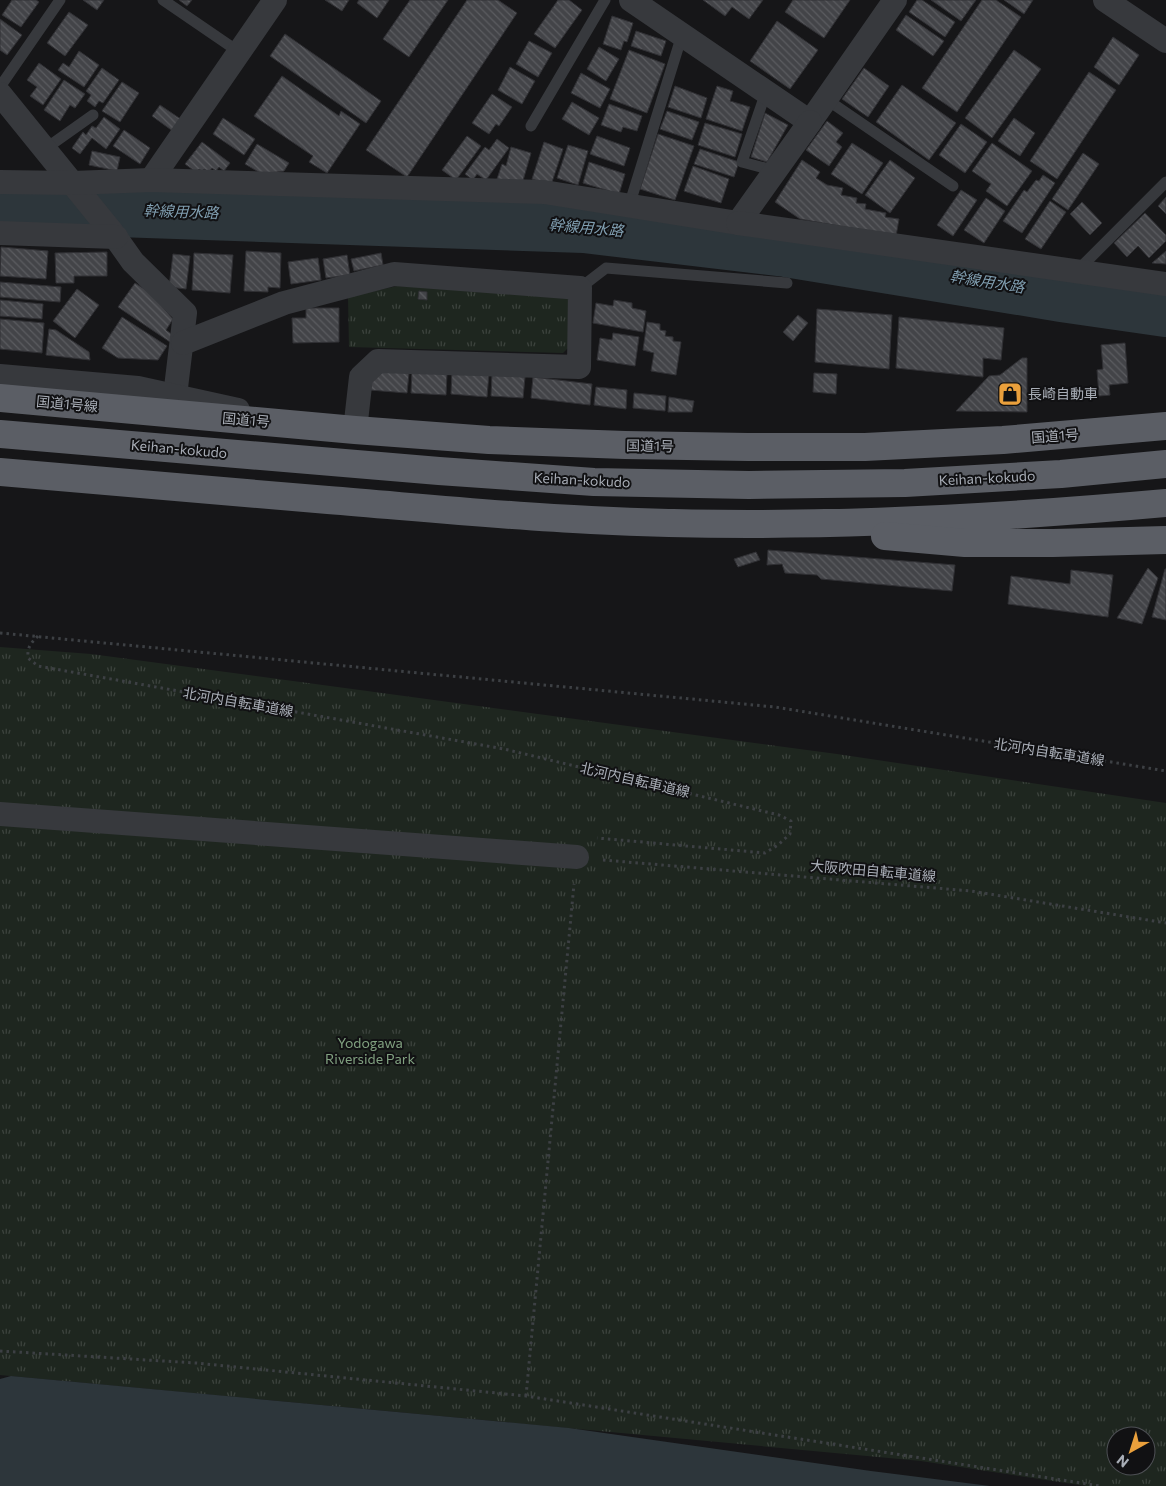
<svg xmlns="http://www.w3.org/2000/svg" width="1166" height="1486" viewBox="0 0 1166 1486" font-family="Commissioner,'Noto Sans JP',sans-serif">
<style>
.park{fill:url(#park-tufts);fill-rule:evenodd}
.water{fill:#2d363b}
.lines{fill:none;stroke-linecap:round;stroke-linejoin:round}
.river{stroke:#2d363b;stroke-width:54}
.building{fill:url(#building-back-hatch);stroke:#303034}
.path{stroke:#3d4044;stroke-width:3;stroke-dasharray:2.5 4;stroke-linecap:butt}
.service{stroke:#37393d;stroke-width:11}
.minor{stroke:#37393d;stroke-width:24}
.trunk{stroke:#5b5e65;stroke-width:28}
.labels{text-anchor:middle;stroke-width:4;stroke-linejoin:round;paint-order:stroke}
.poi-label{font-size:14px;fill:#a9aeb7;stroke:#111113;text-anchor:start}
.street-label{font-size:14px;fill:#a9aeb7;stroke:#111113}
.park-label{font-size:14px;fill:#81a180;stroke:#111113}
.water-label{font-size:15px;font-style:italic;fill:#819fb1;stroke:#111113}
</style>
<defs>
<pattern id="park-tufts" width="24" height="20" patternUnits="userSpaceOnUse" patternTransform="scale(1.25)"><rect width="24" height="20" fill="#1e261f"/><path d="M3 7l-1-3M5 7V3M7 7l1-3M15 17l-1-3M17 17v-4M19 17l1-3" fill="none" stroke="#3c433d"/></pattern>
<pattern id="building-back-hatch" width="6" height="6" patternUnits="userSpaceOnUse" patternTransform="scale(1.25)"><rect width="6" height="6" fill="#434448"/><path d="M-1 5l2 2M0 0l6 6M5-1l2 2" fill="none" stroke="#5b5c60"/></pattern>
</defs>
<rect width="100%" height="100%" fill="#161618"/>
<g class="park">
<path d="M397,286L565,295L571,303V345L563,353L349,347L348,297Z"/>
<path d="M0,647L91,654L837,754L1166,803V1486H1086L921,1461L0,1375ZM1116,1436H1146V1466H1116Z"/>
</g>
<path class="water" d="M11,1376L569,1428L871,1471L990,1486H0V1379Z"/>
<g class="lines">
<path class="river" d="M0,206L584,226L786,250L1062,295L1166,310"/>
</g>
<g class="building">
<path d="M12,0H36L39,2L21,27L2,15Z"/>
<path d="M83,0H104L97,10Z"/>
<path d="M179,0H192L187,6Z"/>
<path d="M325,0H349L342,11Z"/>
<path d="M359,0H389L377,18L357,3Z"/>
<path d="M410,0H448L409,57L383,39Z"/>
<path d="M467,0H498L517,13L407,177L366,150Z"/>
<path d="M558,0H569L582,10L555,48L534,34Z"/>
<path d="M703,0H763L749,19L732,7L725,16Z"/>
<path d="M793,0H850L824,38L785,12Z"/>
<path d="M917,0H922L955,22L945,37L909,12Z"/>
<path d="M931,0H976L961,21Z"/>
<path d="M982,0H996L1021,17L957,112L922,88Z"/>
<path d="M1004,0H1033L1024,14Z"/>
<path d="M69,12L88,25L65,56L47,43Z"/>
<path d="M906,15L944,41L933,56L896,30Z"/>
<path d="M612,16L633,23L627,42L624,41L621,50L603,44Z"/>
<path d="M0,19L22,35L7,55L0,50Z"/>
<path d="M777,21L818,50L790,89L750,61Z"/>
<path d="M636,31L666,41L661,56L631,46Z"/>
<path d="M285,34L381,101L366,123L270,56Z"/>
<path d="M1113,37L1139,55L1119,85L1094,67Z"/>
<path d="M529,41L552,53L538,77L516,64Z"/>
<path d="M599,47L619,59L606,81L587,69Z"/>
<path d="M629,50L665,64L647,113L610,99Z"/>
<path d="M1014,50L1041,69L992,138L965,118Z"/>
<path d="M79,51L99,65L84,87L58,70L63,63L69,67Z"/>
<path d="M39,63L61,79L43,105L30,96L37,87L27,80Z"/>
<path d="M510,67L535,81L522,104L498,90Z"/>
<path d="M102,68L119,80L103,103L99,101L95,107L87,101L91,95L86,91Z"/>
<path d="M864,68L889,86L868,117L842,99Z"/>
<path d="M1089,72L1116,90L1057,179L1030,161Z"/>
<path d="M581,73L610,89L600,108L571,93Z"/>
<path d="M282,76L339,116L341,111L360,124L327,173L309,162L313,156L254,116Z"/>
<path d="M64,80L85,94L75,108L70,105L60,121L44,110Z"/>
<path d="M122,82L139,93L120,122L102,111Z"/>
<path d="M902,85L956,123L929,160L876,122Z"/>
<path d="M675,86L707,98L701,118L668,107Z"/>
<path d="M717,86L733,91L730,101L750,107L742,131L706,119Z"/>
<path d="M492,94L512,107L499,126L496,124L489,134L472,123Z"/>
<path d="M572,102L599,118L589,135L562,119Z"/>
<path d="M609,104L642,116L637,131L623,127L621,132L601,125Z"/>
<path d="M160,105L182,120L174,132L152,116Z"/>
<path d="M667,111L699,122L692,140L660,129Z"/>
<path d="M765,113L788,125L767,162L751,157Z"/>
<path d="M104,117L120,129L106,149L92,138L80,154L72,148L83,132L86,135L92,126L96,128Z"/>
<path d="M223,118L255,139L244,155L213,134Z"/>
<path d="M1014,118L1035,133L1020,156L998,141Z"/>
<path d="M827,121L843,133L836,142L842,147L829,166L806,150Z"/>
<path d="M705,123L742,134L735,157L698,145Z"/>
<path d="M961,124L987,142L965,173L939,155Z"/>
<path d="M124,130L150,148L140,164L113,146Z"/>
<path d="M658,134L694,146L675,200L640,189Z"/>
<path d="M467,136L481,146L456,180L442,170Z"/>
<path d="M597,136L630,148L624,166L590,154Z"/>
<path d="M497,139L509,148L486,180L477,174L473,180L465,174L485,147L489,150Z"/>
<path d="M202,142L230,163L224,171L219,167L216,171L212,168L209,172L204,169L202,171L199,169L196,172L185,164Z"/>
<path d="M544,142L563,149L551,185L532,179Z"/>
<path d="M852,143L883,163L862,194L831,174Z"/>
<path d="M992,143L1032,171L1007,206L986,191L991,184L972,171Z"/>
<path d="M257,144L289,163L284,171L262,174L245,164Z"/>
<path d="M568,145L588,151L578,185L557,178Z"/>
<path d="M511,147L531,153L522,184L497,179L502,164L506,166Z"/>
<path d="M700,149L739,162L734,177L694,164Z"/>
<path d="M92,151L120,157L117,171L89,165Z"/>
<path d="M1083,153L1099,164L1068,210L1052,199Z"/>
<path d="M802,160L820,172L816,178L827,185L843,188L841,195L857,198L856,203L866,204L865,209L886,213L885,217L899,219L896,236L800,219L775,202Z"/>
<path d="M890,160L915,178L890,213L865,195Z"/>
<path d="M589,162L625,174L619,194L583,183Z"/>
<path d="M693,166L729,179L721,203L684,191Z"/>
<path d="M1043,175L1055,183L1022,233L1003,221L1024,190L1027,192L1036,180L1039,181Z"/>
<path d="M961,190L977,200L953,236L937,225Z"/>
<path d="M1166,197V214L1158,206Z"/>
<path d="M986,198L1005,211L984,243L964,230Z"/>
<path d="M1050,201L1066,212L1041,249L1025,239Z"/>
<path d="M1082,202L1102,223L1090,235L1070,214Z"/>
<path d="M1145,213L1166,235V241L1149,258L1138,246L1127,257L1114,243Z"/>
<path d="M1,247L48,251L46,279L0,276Z"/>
<path d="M246,251L281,253L280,288L268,287V292L244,291Z"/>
<path d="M1166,251V264L1152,263Z"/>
<path d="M107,252V276H74V283H56L55,253Z"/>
<path d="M194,253L233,255L230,293L192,290Z"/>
<path d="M381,253L383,265L354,271L351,259Z"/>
<path d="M173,254L190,256L186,289L169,287Z"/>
<path d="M347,255L350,275L326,278L323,259Z"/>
<path d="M318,258L321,280L291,284L288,262Z"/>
<path d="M0,282L61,287L60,302L0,297Z"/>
<path d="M135,283L151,293L173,319L166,330L174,336L170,342L118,307Z"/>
<path d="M77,289L99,305L75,338L53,321Z"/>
<path d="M419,291L427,292V300L418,299Z"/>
<path d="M0,300L43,304L42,319L0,316Z"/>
<path d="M614,300L632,303V308L646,311L643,332L593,323L596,303L613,306Z"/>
<path d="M306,308H339V342L293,343L292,318H306Z"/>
<path d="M817,309L892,315L889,369L815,362Z"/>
<path d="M798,315L808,323L793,341L783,332Z"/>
<path d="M122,317L167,346L158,360L118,358L102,348Z"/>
<path d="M899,317L1004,328L1001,360L983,358V377L896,368Z"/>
<path d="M0,319L44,323L42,353L0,349Z"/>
<path d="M647,322L660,324V330L666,331L665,336L673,337V341L681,342L676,375L651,371L654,353L643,350Z"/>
<path d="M49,329L56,330L89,352L90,360L46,355Z"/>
<path d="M613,333L639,337L635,366L597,360L600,338L612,340Z"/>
<path d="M1125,343L1128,383L1109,385L1110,395L1099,396L1097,370L1103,369L1101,345Z"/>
<path d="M1022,358H1027V412L956,411L989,376L1000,375Z"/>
<path d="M371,371L409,373L407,393L370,390Z"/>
<path d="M412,371L447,373L446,395L411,393Z"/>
<path d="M452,371L489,373L487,397L451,394Z"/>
<path d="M814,373L837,374L836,394L813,392Z"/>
<path d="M492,375L525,377L523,398L491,396Z"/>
<path d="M533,377L592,384L590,405L531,398Z"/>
<path d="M596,387L627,390L626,409L594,405Z"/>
<path d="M634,393L666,396L665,411L633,408Z"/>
<path d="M669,397L694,401L692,412H668Z"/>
<path d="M768,550L955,565L952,591L821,579L817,575L785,573L782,564L767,565Z"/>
<path d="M756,552L760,560L738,567L734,559Z"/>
<path d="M1148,568L1158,578L1142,624L1117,618Z"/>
<path d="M1165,569H1166V620L1152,617Z"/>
<path d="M1071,570L1113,575L1108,617L1008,604L1011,576L1070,584Z"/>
</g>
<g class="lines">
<g class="path">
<path d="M0,633L775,707L1166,771"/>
<path d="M38,636C31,643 27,647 28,658L38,666L504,749L779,815L791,821L790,834L778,845L765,853L597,838"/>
<path d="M603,860L971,891L1166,923"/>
<path d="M0,1351L196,1363L526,1396L1100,1486"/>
<path d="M526,1396L574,884"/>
</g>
<g class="service">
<path d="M163,0L239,52"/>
<path d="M0,87L60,0"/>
<path d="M766,92L742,162L776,171"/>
<path d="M826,99L953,186"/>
<path d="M531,126L605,0"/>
<path d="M45,149L93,115"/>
<path d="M629,206L682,35"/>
<path d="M1077,271L1166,182"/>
<path d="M580,288L606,268L787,283"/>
</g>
<g class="minor">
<path d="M631,0L810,122L895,0"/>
<path d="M1105,0L1166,41"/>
<path d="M0,94L111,231L133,262L185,313L175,396"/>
<path d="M151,180L275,0"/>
<path d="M0,182L73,183L151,180L544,192L738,223L810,122"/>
<path d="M738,223L1166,284"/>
<path d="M0,233L116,237"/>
<path d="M183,343L284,303L394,274L580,288L579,367L378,361L361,377L355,430"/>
<path d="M0,376L138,388L238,410"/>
<path d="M0,814L577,857"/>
</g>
<g class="trunk">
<path d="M0,398L355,430L489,440L625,445L748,447H865L1003,440L1166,426"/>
<path d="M0,434L439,471L594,482L749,485L905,483L1061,474L1166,464"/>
<path d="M0,472C109,481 218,491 328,500C415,507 503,516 591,520C783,530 975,520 1166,503"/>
<path d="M885,536L965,543H1053L1166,540"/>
</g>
</g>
<defs>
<g id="shop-square" transform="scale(1.25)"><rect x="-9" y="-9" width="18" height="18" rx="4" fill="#eaa03c" stroke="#111113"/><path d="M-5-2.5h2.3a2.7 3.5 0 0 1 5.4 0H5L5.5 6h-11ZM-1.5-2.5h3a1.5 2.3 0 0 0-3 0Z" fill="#111"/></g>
</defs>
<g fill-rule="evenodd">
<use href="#shop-square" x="1010" y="394"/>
</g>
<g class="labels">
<g class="poi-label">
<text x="1028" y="399">長崎自動車</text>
</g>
<g class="street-label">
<text transform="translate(67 404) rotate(5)" y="5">国道1号線</text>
<text transform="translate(246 420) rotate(5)" y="5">国道1号</text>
<text transform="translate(1055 436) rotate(-4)" y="5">国道1号</text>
<text transform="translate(650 446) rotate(1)" y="5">国道1号</text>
<text transform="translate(179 449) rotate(5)" y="5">Keihan-kokudo</text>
<text transform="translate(987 478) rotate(-3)" y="5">Keihan-kokudo</text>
<text transform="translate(582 480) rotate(3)" y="5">Keihan-kokudo</text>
<text transform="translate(238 702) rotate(10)" y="5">北河内自転車道線</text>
<text transform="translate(1049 752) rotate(9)" y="5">北河内自転車道線</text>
<text transform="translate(635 780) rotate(13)" y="5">北河内自転車道線</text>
<text transform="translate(873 871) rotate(5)" y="5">大阪吹田自転車道線</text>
</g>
<g class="park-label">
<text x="370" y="1048">Yodogawa<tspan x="370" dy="16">Riverside Park</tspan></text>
</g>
<g class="water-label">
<text transform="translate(181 212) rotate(2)" y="5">幹線用水路</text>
<text transform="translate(586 228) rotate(5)" y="5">幹線用水路</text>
<text transform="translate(987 282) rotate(9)" y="5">幹線用水路</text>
</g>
</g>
<g transform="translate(1131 1451) rotate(219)"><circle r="24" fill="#111113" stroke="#4e5055"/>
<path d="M0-4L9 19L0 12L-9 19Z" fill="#eaa03c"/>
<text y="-8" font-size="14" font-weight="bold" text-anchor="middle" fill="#a9aeb7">N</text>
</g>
</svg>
